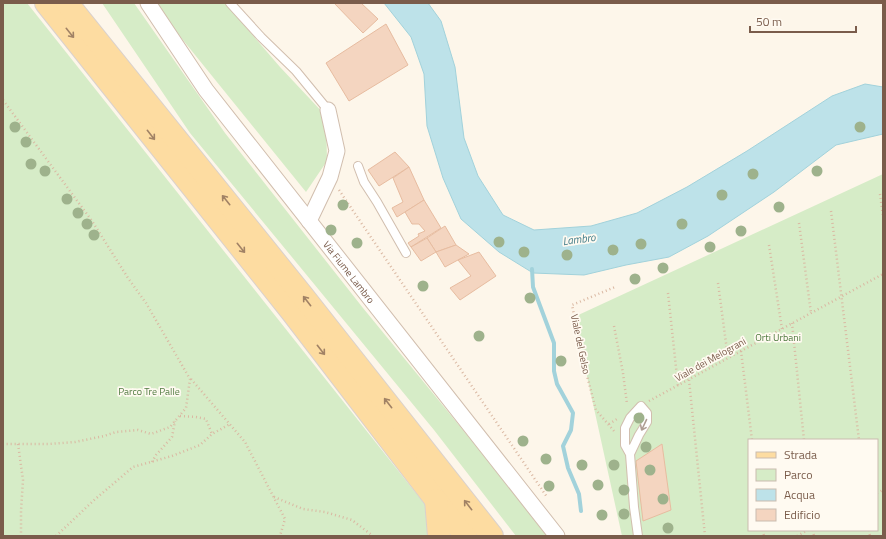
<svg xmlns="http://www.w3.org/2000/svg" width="886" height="539" viewBox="0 0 886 539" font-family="'Titillium Web',sans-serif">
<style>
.green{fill:#d6ecc7;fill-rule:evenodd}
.water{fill:#bde2e9;stroke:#a2d2db}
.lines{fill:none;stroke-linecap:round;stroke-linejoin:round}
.stream{stroke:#a2d2db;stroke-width:4}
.building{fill:#f4d5c0;stroke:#e7bca0}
.service-casing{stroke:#d1beae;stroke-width:10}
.minor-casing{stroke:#d1beae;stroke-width:17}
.primary-casing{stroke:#dad1cd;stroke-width:24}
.path{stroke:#dab8a2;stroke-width:2.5;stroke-dasharray:1 3;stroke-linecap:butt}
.service{stroke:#fff;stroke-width:8}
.minor{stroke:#fff;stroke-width:15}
.primary{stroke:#fddca1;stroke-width:22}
.tree{fill:#9eb28c}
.oneway{stroke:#a18265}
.oneway2{stroke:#af9d93}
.labels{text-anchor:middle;stroke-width:3.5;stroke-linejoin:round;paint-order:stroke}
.street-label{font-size:10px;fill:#7a5c4b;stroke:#fffaf1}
.park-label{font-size:10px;fill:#507a40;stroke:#fffaf1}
.water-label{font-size:11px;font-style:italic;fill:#407b87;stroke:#fffaf1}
</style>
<rect width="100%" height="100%" fill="#fdf6ea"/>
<g class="green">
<path d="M3,3H27L450,536H3Z"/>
<path d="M102,3H134L225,133L363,308L472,441L547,536H516L434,430L190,133Z"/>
<path d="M153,3H225L280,67L326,116L327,161L306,192Z"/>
<path d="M883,174V536H622L574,317ZM749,440H877V530H749Z"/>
</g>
<path class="water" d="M384,3H428L441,21L455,67L464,138L478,176L503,215L534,230L591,226L637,213L687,187L747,151L832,96L865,84L883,87V134L836,145L774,192L708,236L669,257L626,265L584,275L533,273L499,252L461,219L443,178L427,126L424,74L411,37Z"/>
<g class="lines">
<path class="stream" d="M532,269L533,287L554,343V371L557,384L573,413L571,430L563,446L568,468L579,494L581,511"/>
</g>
<g class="building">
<path d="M334,3H361L378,19L363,33Z"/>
<path d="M386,24L408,65L349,101L326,63Z"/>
<path d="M395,152L409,167L379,186L368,170Z"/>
<path d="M409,167L424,200L397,217L392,208L403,202L393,178Z"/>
<path d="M424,200L441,228L411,247L408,243L419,236L418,234L425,231L419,224H412L405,212Z"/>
<path d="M445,226L456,245L436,252L427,238Z"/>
<path d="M427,238L436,252L421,261L411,247Z"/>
<path d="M456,245L469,254L445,267L436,252Z"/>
<path d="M479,252L496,276L460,300L450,288L471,276L458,260Z"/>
<path d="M662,444L671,510L643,521L636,461Z"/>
</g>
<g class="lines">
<g class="service-casing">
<g id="service">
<path d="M230,3L261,37L296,71L328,110"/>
<path d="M358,166L364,182L377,202L406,253"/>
<path d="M630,454L625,445V428L630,418L641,406L647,413V422L639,435L630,454L634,507L638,536"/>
</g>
</g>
<g class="minor-casing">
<g id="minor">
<path id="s1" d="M148,3L206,90L557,536"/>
<path d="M309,221L330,177L337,151L328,110"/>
</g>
</g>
<g class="primary-casing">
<g id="primary">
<path d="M46,3L292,312L436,500L466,536"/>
<path d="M67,3L302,295L492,536"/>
<path d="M436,500L439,536"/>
</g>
</g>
<g class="path">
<path d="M3,100L92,221L128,278L146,303L190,379L186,408L170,427L151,434L138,430L116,432L104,436L75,442L49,444H3"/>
<path d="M339,190L547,497"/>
<path d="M880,194L883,216"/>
<path d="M831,211L859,440"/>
<path d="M799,223L811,313"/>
<path d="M769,245L782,329"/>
<path d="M718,283L728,358"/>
<path d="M668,293L678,386"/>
<path d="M792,323L804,440"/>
<path d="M614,326L623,373L627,404"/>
<path d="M741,351L752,440"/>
<path d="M191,379L245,442L285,519L280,536"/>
<path d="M689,380L705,536"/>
<path d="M649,401L883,274"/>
<path d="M180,416L196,417L206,419L212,434"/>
<path d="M609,424L617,419"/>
<path d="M614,431L596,410L585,368L572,305L615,287"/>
<path d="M18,444L23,480L21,511V536"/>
<path d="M152,462L156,455L172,437L175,421"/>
<path d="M877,493L883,490"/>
<path d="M274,497L303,509L325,512L352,520L373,536"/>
<path d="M763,530L764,536"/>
<path d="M813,530L814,536"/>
<path d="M869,530L870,536"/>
<path d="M56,536L93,501L133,467L172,456L200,445L212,434L230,424"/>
<path d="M797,536L808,530"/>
</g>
<use href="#service" class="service"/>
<use href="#minor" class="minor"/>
<use href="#primary" class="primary"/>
</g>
<g class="tree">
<circle cx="15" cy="127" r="5.5"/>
<circle cx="860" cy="127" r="5.5"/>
<circle cx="26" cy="142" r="5.5"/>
<circle cx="31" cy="164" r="5.5"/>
<circle cx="45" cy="171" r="5.5"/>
<circle cx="817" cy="171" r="5.5"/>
<circle cx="753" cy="174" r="5.5"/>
<circle cx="722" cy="195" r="5.5"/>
<circle cx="67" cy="199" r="5.5"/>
<circle cx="343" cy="205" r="5.5"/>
<circle cx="779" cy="207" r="5.5"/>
<circle cx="78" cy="213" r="5.5"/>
<circle cx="87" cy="224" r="5.5"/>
<circle cx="682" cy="224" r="5.5"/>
<circle cx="331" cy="230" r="5.5"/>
<circle cx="741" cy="231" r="5.5"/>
<circle cx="94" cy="235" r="5.5"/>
<circle cx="499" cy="242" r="5.5"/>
<circle cx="357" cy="243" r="5.5"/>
<circle cx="641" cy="244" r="5.5"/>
<circle cx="710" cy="247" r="5.5"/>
<circle cx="613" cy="250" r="5.5"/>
<circle cx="524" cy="252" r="5.5"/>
<circle cx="567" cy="255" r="5.5"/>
<circle cx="663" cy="268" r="5.5"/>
<circle cx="635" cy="279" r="5.5"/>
<circle cx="423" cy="286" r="5.5"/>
<circle cx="530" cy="298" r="5.5"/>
<circle cx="479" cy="336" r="5.5"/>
<circle cx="561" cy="361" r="5.5"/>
<circle cx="639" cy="418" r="5.5"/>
<circle cx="523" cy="441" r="5.5"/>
<circle cx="646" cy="447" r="5.5"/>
<circle cx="546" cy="459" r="5.5"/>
<circle cx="582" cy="465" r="5.5"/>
<circle cx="614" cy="465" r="5.5"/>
<circle cx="650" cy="470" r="5.5"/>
<circle cx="598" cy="485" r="5.5"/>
<circle cx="549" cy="486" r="5.5"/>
<circle cx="624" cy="490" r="5.5"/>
<circle cx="663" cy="499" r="5.5"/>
<circle cx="624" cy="514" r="5.5"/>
<circle cx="602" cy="515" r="5.5"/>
<circle cx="668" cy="528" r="5.5"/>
</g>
<defs><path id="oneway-shaft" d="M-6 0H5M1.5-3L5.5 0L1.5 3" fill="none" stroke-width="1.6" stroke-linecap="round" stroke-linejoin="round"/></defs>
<g class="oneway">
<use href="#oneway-shaft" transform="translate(70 33) rotate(51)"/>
<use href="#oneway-shaft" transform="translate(151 135) rotate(52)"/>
<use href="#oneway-shaft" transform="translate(226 200) rotate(-129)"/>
<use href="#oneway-shaft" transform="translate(241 248) rotate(51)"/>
<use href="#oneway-shaft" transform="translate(307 301) rotate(-128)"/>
<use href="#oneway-shaft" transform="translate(321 350) rotate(52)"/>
<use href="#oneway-shaft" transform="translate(388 403) rotate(-128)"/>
<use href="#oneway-shaft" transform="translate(468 505) rotate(-128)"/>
</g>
<use class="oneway2" href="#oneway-shaft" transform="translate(644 425) rotate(115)"/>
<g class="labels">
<g class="street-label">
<text dy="4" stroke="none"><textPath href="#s1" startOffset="336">Via Fiume Lambro</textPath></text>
<text transform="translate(581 344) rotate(78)" y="4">Viale del Gelso</text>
<text transform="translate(710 359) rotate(-29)" y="4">Viale dei Melograni</text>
</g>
<g class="park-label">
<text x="778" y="341">Orti Urbani</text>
<text x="149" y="395">Parco Tre Palle</text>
</g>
<g class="water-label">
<text transform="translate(579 239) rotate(-8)" y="4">Lambro</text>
</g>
</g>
<rect width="886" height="539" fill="none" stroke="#7a5c4b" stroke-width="8"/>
<rect x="748" y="439" width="130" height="92" fill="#fffaf1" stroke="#cabbaf"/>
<rect x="756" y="452" width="20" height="6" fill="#fddca1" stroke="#cabbaf"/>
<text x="784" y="459" font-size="12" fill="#7a5c4b">Strada</text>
<rect x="756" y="469" width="20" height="12" fill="#d6ecc7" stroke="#cabbaf"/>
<text x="784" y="479" font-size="12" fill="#7a5c4b">Parco</text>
<rect x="756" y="489" width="20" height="12" fill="#bde2e9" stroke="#cabbaf"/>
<text x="784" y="499" font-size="12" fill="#7a5c4b">Acqua</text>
<rect x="756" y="509" width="20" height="12" fill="#f4d5c0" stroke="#cabbaf"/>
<text x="784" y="519" font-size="12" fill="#7a5c4b">Edificio</text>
<path d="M750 26v6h106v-6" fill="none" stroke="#7a5c4b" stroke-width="2"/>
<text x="756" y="26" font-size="12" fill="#7a5c4b" stroke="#fffaf1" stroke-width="3" paint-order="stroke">50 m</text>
</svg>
